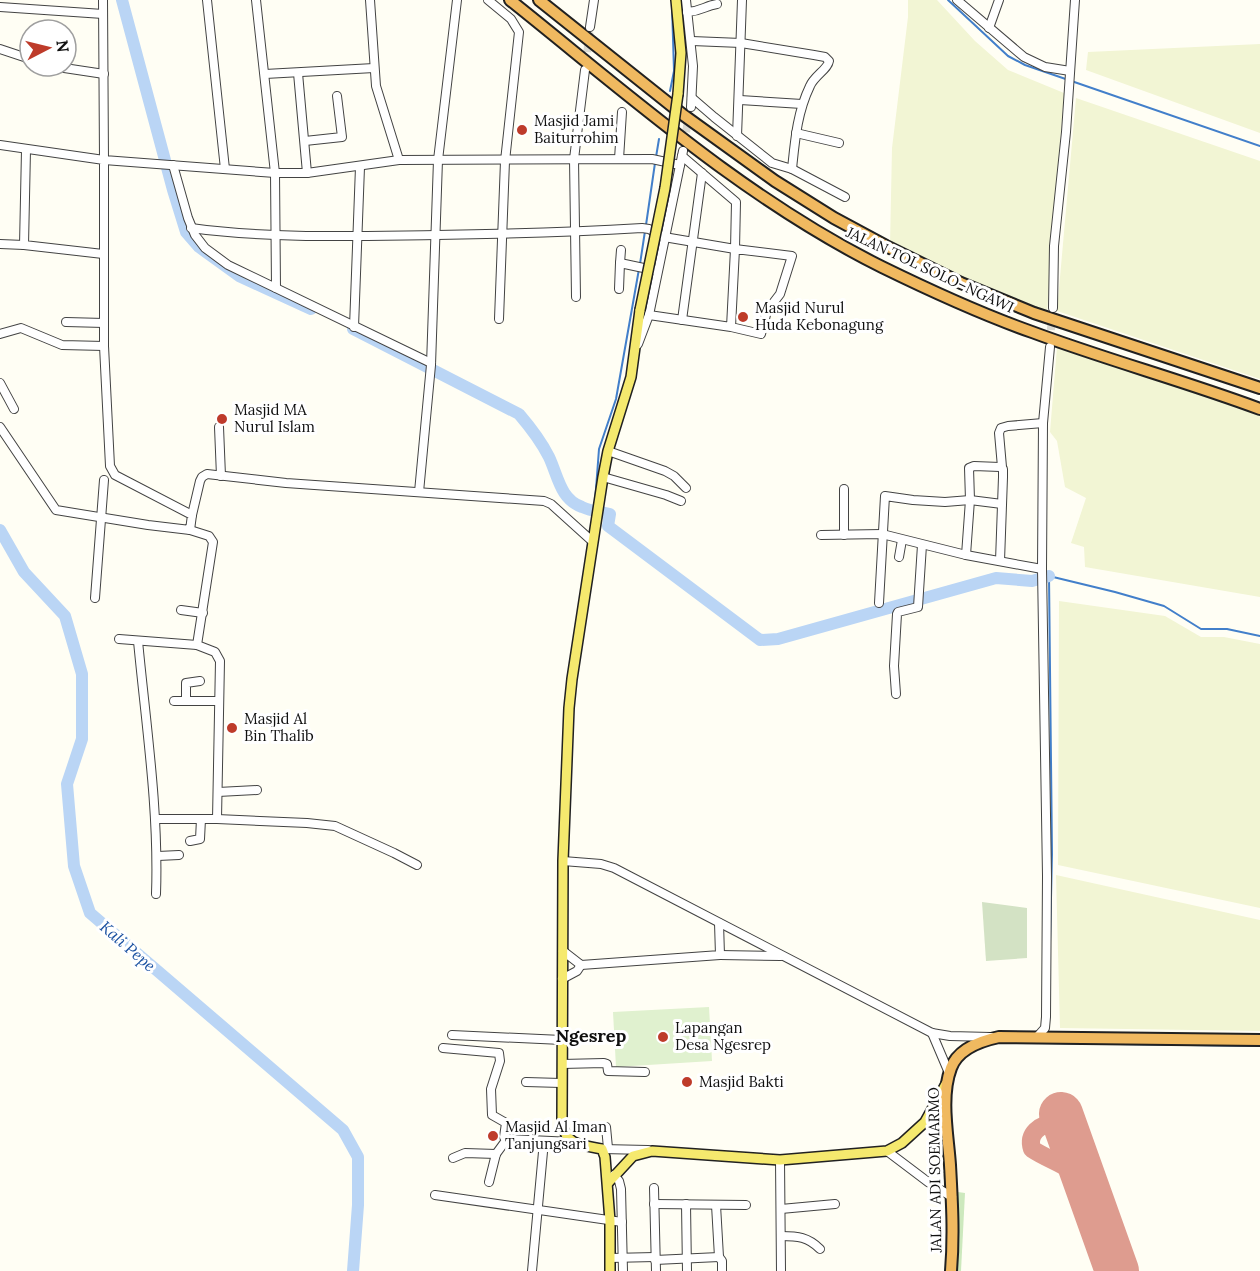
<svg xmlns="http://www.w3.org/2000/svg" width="1260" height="1271" viewBox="0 0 1260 1271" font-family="Lora,serif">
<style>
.farmland{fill:#f2f5d4}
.green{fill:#cde9bd}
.cemetery{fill:#d3e2c4}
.pitch{fill:#e0f1cf}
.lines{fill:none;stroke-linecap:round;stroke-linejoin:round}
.stream{stroke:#427fca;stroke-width:2}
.river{stroke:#bad5f5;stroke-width:12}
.taxiway{stroke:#de9c8f;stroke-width:18}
.runway{stroke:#de9c8f;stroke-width:44}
.minor-tunnel{stroke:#dbdad2;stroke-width:8;stroke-dasharray:8 4;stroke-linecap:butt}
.minor-casing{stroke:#434343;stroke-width:10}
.major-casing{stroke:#212121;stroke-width:12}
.highway-casing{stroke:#212121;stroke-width:14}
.minor{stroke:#fff;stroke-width:8}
.major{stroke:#f5e96e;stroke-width:9}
.highway{stroke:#f0b960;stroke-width:10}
.major-bridge-casing{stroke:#212121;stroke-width:12;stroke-linecap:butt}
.major-bridge{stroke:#f5e96e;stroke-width:9}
.poi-dot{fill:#be3b2a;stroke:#fff;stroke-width:2}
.labels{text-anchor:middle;stroke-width:6;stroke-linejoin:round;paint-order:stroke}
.poi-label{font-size:15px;fill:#101010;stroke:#fff;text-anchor:start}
.street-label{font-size:15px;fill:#101010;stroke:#fff}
.water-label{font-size:16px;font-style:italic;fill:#1b51a1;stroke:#fff}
.quarter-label{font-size:18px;font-weight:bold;fill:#101010;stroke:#fff}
</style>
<rect width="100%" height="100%" fill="#fffef4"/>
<g class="farmland">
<path d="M908,0H937L975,41L1008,70L1064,93L1047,313L944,273L890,245L892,148L908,17Z"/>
<path d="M1260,44V133L1086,70L1088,52Z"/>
<path d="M1076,98L1260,161V379L1057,311Z"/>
<path d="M1057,347L1260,411V597L1085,567L1084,547L1071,543L1086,498L1065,487L1057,441L1050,432Z"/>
<path d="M1059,601L1165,616L1201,637H1224L1260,644V908L1058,865Z"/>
<path d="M1056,875L1260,920V1031L1060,1028Z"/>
</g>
<path class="green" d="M958,1192L965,1193L961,1271H953Z"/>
<path class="cemetery" d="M982,902L1027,908V958L986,961Z"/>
<path class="pitch" d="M709,1007L712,1061L616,1067L613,1012Z"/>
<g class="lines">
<g class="stream">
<path d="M948,0L1008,56L1025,65L1260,146"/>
<path d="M670,91L674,71L672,6"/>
<path d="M656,157L659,139"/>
<path d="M646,225L655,163"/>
<path d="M640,264L645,231"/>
<path d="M595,502L599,449L616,399L639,269"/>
<path d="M1050,942L1052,854L1049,576L1115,592L1164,606L1201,629H1227L1260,636"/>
<path d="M1048,1040V1043L1260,1046"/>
</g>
<g class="river">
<path d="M122,0L173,190L186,232L199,247L239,276L311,309"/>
<path d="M353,329L519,414C531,428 541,441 549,457C558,476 560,499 582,507C590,511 601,512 610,514L608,526L760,640L778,639L996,578L1032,581L1049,576"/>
<path d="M0,530L24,572L65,616L82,674V739L67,784L74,866L90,913L343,1130L358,1157V1205L353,1271"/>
</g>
<path class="taxiway" d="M1080,1169C1082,1163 1085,1157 1085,1150C1084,1111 1022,1118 1032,1149C1050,1161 1072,1166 1085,1183"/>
<path class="runway" d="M1061,1114L1117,1271"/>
<g class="minor-tunnel">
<path d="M586,64L590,27"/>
<path d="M684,144L689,115"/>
<path d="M1050,342L1052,315"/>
</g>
<g class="minor-casing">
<g id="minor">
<path d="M103,0L104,160L275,173H307L399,160L652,159L680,165"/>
<path d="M207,0L225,169"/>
<path d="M256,0L275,173L276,288"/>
<path d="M370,0L376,86L399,160"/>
<path d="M488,0L511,19L519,32L505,161L499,319"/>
<path d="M686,0L693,66L691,107"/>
<path d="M957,0L1024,57L1045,67L1070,71"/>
<path d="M0,7L103,14"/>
<path d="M687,12C703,11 704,6 717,4"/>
<path d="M590,27L594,0"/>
<path d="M989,28L999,0"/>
<path d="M692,41L741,43L814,55L825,57L829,61C828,69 814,76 810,86C797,113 795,140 792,169"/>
<path d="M0,49L30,59"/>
<path d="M51,66L104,74"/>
<path d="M298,73L307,173"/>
<path d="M265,74L374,68"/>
<path d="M692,98L714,117L772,163L792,169L845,197"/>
<path d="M740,100L802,104"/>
<path d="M796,133L839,143"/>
<path d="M737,136L742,0"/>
<path d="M305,141L342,137L337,96"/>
<path d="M0,145L104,160V346L110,466L115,475L192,515L190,530L148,525L56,510L0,427"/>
<path d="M26,150L24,245L103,254"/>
<path d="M619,159L622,112"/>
<path d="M173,165L188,218L195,235L205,248L228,265L431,363"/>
<path d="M191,228C273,239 354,236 437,235C506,234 574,232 642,228L649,229L664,237L735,249L736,202L682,156"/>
<path d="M0,244L24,245"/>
<path d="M620,263L621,250"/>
<path d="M619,289L620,263L653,270"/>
<path d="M576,297L574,159L585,70"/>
<path d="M1053,308L1054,246L1066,132L1075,0"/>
<path d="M649,315L731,327L761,334L767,311L780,294L792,256L735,249L731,327"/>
<path d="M682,320L702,173"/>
<path d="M66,322L104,323"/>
<path d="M354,327L360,167"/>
<path d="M0,334L21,328L62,345L104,346"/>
<path d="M638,344L649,315L683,151"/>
<path d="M0,383L14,409"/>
<path d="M219,427L221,476"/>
<path d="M608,451L665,471L674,476L686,488"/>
<path d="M1002,467L999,433L1001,428L1008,426L1043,423"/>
<path d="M603,477L666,495L681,501"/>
<path d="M844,489V535"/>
<path d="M419,492L431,365L438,160L457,0"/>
<path d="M192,515L200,481L202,477L207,474L286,483L544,501L551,504L592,541"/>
<path d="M821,535L882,534L966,555L1042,569"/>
<path d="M966,555L970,500L969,468L974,466L1000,467L1003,469V477L1000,561"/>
<path d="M899,557L902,540"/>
<path d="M95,598L104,480"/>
<path d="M879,603L885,496L913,500L945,502L970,500L1002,504"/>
<path d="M181,610L203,613"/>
<path d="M119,639L197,645"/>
<path d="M138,641C146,725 159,810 156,894"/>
<path d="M896,694L894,666L897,614L898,612L918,607L922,545"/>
<path d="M186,700V683L200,681"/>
<path d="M174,701H219"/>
<path d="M218,792L257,790"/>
<path d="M156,819H217L220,661L215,652L197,645L213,542L209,536L190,530"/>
<path d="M217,819L307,823L335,826L394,853L417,865"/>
<path d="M190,841L200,839L201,819"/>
<path d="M158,856L179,855"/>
<path d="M563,861L601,864L614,868L932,1033L950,1036L991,1037"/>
<path d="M563,951L581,965L720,955L719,923"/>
<path d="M720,955L781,956"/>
<path d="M562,979L577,971L581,965"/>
<path d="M932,1033L949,1073"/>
<path d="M452,1035L562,1040"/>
<path d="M1037,1037L1045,1028L1046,1017L1047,876L1042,569L1043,423L1050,347"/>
<path d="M443,1048L499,1053L500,1061L491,1089L492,1115L506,1123L504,1137L506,1140"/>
<path d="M562,1064L604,1063L607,1064L608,1071L645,1072"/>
<path d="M526,1082L561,1083"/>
<path d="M588,1128L606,1127L608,1148"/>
<path d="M602,1149L648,1150"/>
<path d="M887,1151L928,1182L952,1197"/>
<path d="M453,1158L465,1153L496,1154"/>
<path d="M780,1160L781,1271"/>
<path d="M614,1175L619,1181L621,1189L623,1271"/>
<path d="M489,1182L496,1154L507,1139L573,1142"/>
<path d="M654,1188L656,1271"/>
<path d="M435,1195L622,1222"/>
<path d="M654,1204L746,1205"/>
<path d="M686,1204L687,1271"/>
<path d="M716,1205L719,1257L722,1261V1271"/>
<path d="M781,1209L835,1204"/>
<path d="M781,1236C798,1236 808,1237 820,1249"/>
<path d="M610,1258L655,1257"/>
<path d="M655,1260L719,1257"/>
<path d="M532,1271L544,1141"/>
</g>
</g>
<g class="major-casing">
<g id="major">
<path d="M676,0L681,53L678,94"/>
<path d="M608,1183L633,1156L652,1151L780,1160L887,1151L902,1143L925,1122L946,1084"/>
<path d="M610,1271V1221L605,1157L602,1149C584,1145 566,1146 562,1124L563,861L569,708L572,679L603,477L608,451L631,377L640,310"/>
</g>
</g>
<g class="highway-casing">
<g id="highway">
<path d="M510,0C629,95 745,199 882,267C931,291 981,314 1032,332C1107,360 1185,381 1260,409"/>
<path d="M539,0L682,114L775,181L834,218L886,246L961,283L1034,313L1260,388"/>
<path d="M951,1271C954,1235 952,1201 950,1165C948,1135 940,1097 951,1068C958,1049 980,1041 999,1037L1260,1040"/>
</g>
</g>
<use href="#minor" class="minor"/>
<use href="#major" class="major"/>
<use href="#highway" class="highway"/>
<g class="major-bridge-casing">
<path id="major-bridge" d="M640,310L665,188L678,94"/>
</g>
<use href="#major-bridge" class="major-bridge"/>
</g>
<g class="poi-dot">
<circle cx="522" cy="130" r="6"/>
<circle cx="743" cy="317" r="6"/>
<circle cx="222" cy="419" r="6"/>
<circle cx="232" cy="728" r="6"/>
<circle cx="663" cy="1037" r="6"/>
<circle cx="687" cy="1082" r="6"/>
<circle cx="493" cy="1136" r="6"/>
</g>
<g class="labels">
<g class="poi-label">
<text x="534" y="126">Masjid Jami<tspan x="534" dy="17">Baiturrohim</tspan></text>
<text x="755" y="313">Masjid Nurul<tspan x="755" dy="17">Huda Kebonagung</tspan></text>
<text x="234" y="415">Masjid MA<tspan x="234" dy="17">Nurul Islam</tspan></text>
<text x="244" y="724">Masjid Al<tspan x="244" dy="17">Bin Thalib</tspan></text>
<text x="675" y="1033">Lapangan<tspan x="675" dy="17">Desa Ngesrep</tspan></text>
<text x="699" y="1087">Masjid Bakti</text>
<text x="505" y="1132">Masjid Al Iman<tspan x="505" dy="17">Tanjungsari</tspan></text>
</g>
<g class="street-label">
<text transform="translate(930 270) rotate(25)" y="5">JALAN TOL SOLO–NGAWI</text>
<text transform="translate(935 1170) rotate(-91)" y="5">JALAN ADI SOEMARMO</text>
</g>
<g class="water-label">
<text transform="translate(128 946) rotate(41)" y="6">Kali Pepe</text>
</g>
<g class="quarter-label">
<text x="591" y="1042">Ngesrep</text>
</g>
</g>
<g transform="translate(48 48) rotate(83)"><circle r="28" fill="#ffffff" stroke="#9f9f9f" stroke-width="1.5"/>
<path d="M0-4.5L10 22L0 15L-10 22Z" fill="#be3b2a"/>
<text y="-9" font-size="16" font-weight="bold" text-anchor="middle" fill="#101010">N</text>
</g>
</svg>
